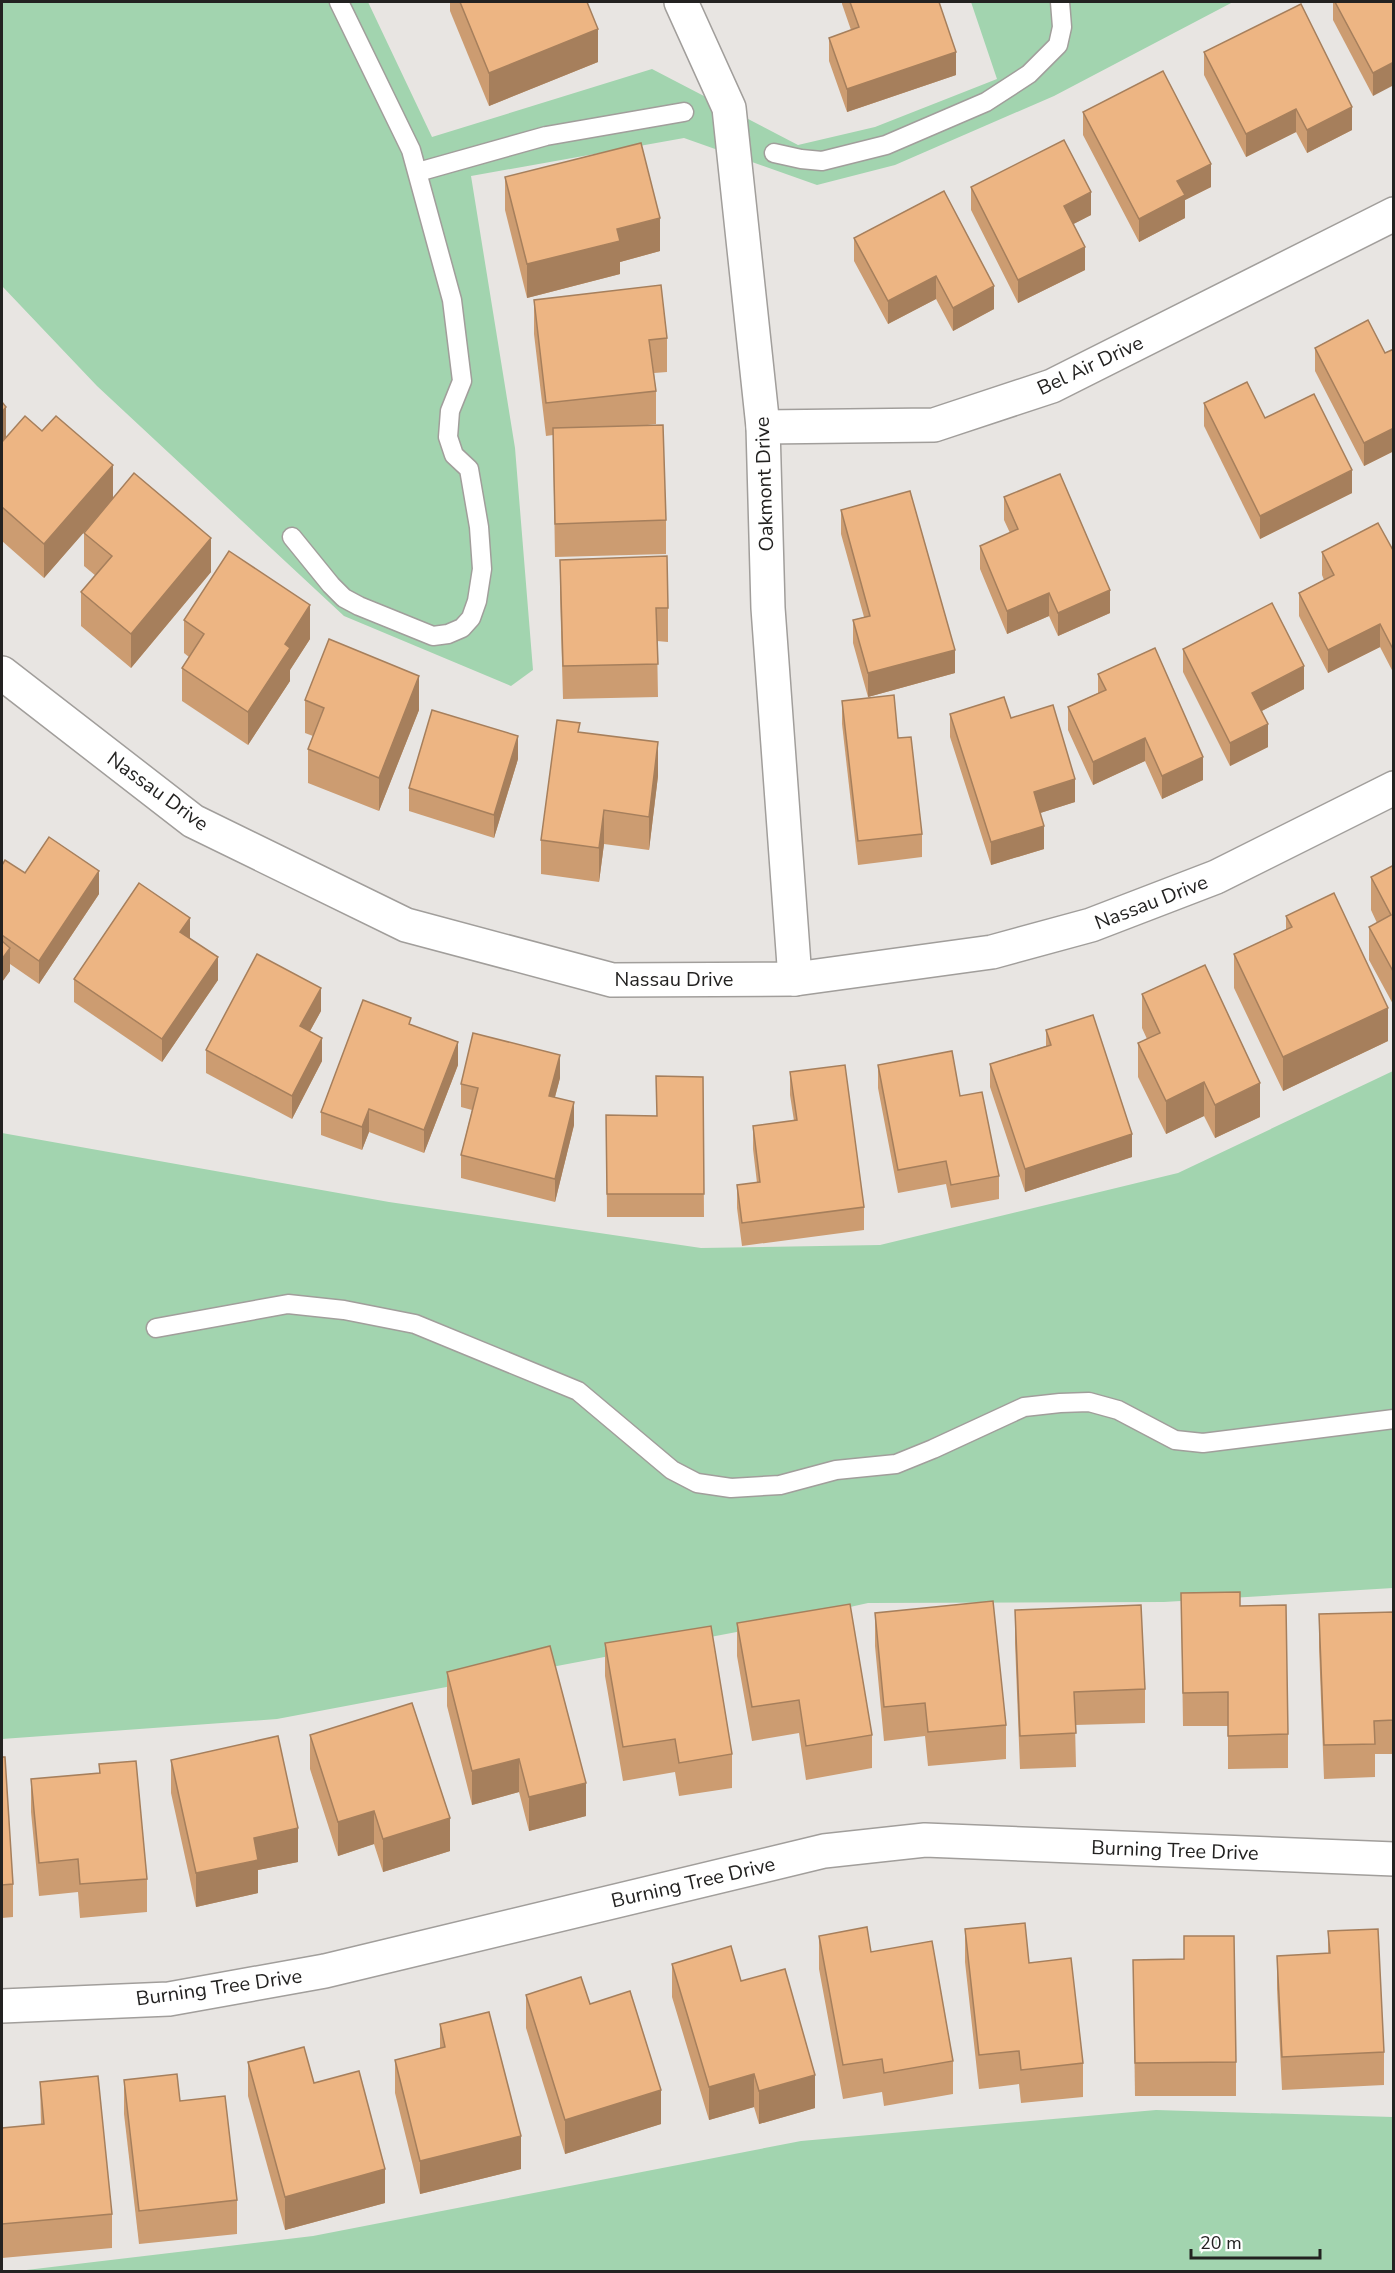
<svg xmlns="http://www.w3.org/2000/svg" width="1395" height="2273" viewBox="0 0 1395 2273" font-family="'Nunito Sans',sans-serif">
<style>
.green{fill:#a2d4af}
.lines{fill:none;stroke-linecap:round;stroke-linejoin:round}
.service-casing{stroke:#a19e9b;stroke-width:21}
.minor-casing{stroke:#a19e9b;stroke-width:36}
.service{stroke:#fff;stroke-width:18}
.minor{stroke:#fff;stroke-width:33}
.wall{fill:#cc9c71}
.shaded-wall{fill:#a67f5c}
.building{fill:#edb583;stroke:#a67f5c;stroke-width:1.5}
.labels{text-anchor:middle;stroke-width:5;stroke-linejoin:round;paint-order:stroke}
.street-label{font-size:20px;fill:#232221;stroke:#fff}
</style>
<rect width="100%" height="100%" fill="#e8e5e2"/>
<g class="green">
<path d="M2,2H368L432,137L652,69L798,145L875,127L997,79L971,2H1233L1054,96L895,165L817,185L684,138L471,176L515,448L533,670L511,686L344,616L97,386L2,286Z"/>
<path d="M1393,1071V1588L1164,1602L868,1603L742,1631L277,1719L2,1739V1133L389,1202L701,1248L880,1245L1178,1173Z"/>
<path d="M1156,2110L1393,2117V2271H18L313,2236L801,2141Z"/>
</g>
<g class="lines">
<g class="service-casing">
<g id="service">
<path d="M774,153L801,159L822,161L886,145L986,102L1029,74L1058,45L1062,27L1060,2"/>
<path d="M418,172L546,136L684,112"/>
<path d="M292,537L331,585L344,598L359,606L433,636L448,634L462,628L471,618L477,601L482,569L479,527L469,469L454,455L448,437L450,411L462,381L452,300L411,150L339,2"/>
<path d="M156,1328L288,1304L344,1310L415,1324L578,1391L672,1470L697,1483L731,1488L780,1485L836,1470L896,1464L933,1449L1024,1407L1060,1403L1089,1402L1118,1410L1175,1440L1203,1443L1394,1419"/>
</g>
</g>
<g class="minor-casing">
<g id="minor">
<path d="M681,2L729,108L763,427L768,608L795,979"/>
<path d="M763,427L934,425L1052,386L1394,214"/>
<path d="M2,673L193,821L406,925L612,980L795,979L992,952L1091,925L1216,877L1394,788"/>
<path d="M2,2006L169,1999L325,1971L824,1851L925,1840L1394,1859"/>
</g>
</g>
<use href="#service" class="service"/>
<use href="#minor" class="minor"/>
</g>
<g class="wall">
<path d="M450,2H549L598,62L489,106L450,11Z"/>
<path d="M842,2H939L956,75L847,112L829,61V38L851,30L842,4Z"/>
<path d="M1333,2H1394L1373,96L1333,20Z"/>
<path d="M1204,52L1352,130L1307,153L1296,132L1246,157L1204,75Z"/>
<path d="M1083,112L1211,187L1185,200V218L1139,242L1083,135Z"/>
<path d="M505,177L660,251L620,262V274L527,298L505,210Z"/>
<path d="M971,187L1091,215L1073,224L1085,270L1018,303L971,210Z"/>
<path d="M944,191L994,309L953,331L936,299L888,324L854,261V238Z"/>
<path d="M534,300L667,338V372L654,373L656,391V424L639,426L666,520V554L555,557L553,435L546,436L534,334Z"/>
<path d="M1315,348L1385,353L1394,349V451L1364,466L1315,371Z"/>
<path d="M2,402L6,436L113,499L211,572L131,668L81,626V592L96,576L84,566V533L111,501L44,578L2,541Z"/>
<path d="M1204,403L1352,493L1260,539L1204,426Z"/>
<path d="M1004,497L1110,613L1058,636L1049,616L1007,634L980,569V546L1010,533L1004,520Z"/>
<path d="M841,510L955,673L868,697L853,643V620L864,617L841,534Z"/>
<path d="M1322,552H1394V674L1380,647L1328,673L1299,616V593L1324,580L1322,575Z"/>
<path d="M560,560L668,608V642L657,641L658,697L563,699L560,593Z"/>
<path d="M184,620L310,639L290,670V681L248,745L182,701V668L189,657L184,653Z"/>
<path d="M1183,649L1304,689L1262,711L1268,747L1230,766L1183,672Z"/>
<path d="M1098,674L1203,780L1162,799L1145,761L1093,785L1068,730V707L1098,693Z"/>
<path d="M305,700L419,710L379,811L308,783V749L313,736L305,733Z"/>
<path d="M842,701L922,834V857L858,865L842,724Z"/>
<path d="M950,714L1011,718L1075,802L1040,813L1044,849L991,865L950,737Z"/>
<path d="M580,732L658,776L649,850L604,844L599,882L541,874V840Z"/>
<path d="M518,759L494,838L409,811V788Z"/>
<path d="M2,865L25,873L99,894L39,984L10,964V971L2,982Z"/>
<path d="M1394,865V1006L1369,960V927L1377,923L1371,910V877Z"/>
<path d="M1286,916L1388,1041L1283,1091L1234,988V954L1286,930Z"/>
<path d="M190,939L218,980L162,1062L74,1002V979Z"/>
<path d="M1142,994L1260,1117L1215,1138L1204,1116L1166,1134L1138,1077V1043L1147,1039L1142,1028Z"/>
<path d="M321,1011L310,1031L322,1061L292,1119L206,1073V1050Z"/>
<path d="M411,1024L458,1065L424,1153L369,1132L362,1150L321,1135V1112Z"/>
<path d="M1046,1030L1132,1157L1025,1192L990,1087V1064L1046,1046Z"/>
<path d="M878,1065L960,1096L999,1176V1199L951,1208L946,1184L898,1193L878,1088Z"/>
<path d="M790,1072L864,1207V1230L742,1246L737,1208V1185L757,1183L753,1149V1126L794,1121L790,1095Z"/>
<path d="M703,1077L704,1217H607L606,1115L656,1116Z"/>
<path d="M560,1078L555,1097L574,1125L555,1202L461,1178V1155L472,1110L461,1107V1084Z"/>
<path d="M1181,1593L1240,1606L1288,1734V1768L1228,1769V1726H1183Z"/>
<path d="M1015,1610L1145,1689V1723L1075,1725L1076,1767L1020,1769L1015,1643Z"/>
<path d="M1394,1612V1754H1375V1777L1324,1779L1319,1647V1614Z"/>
<path d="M875,1613L1006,1725V1759L928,1766L925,1736L884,1741L875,1646Z"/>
<path d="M737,1623L872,1735V1768L806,1780L799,1733L752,1741L737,1656Z"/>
<path d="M605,1643L732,1754V1788L679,1796L675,1772L623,1781L605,1676Z"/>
<path d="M447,1672L586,1816L529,1831L519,1792L472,1805L447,1706Z"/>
<path d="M310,1735L450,1851L383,1872L374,1844L338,1856L310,1769Z"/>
<path d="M2,1757L13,1884V1917L2,1918Z"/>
<path d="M171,1760L298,1862L258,1870V1893L196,1907L171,1793Z"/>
<path d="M99,1764L147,1879V1912L80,1918L78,1892L39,1896L31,1812V1779L99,1773Z"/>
<path d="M965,1929L1029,1963L1083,2063V2097L1021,2103L1019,2084L979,2089L965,1962Z"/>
<path d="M1328,1931L1384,2052V2085L1282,2090L1277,1989V1956L1328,1953Z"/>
<path d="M819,1936L871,1952L953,2061V2094L884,2106L882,2092L843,2099L819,1969Z"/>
<path d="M1133,1960L1236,2062V2096H1135Z"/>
<path d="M672,1964L741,1981L815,2108L759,2124L754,2107L709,2120L672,1997Z"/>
<path d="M526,1995L590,2004L661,2124L565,2154L526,2028Z"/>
<path d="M440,2024L521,2169L420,2194L395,2093V2060L440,2048Z"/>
<path d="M248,2062L314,2083L385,2203L285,2230L248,2096Z"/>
<path d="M124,2080L180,2101L237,2200V2234L139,2244L124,2114Z"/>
<path d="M40,2082L112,2214V2248L2,2258V2128L41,2125Z"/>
</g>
<g class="shaded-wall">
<path d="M598,29V62L489,106V73Z"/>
<path d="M956,52V75L847,112V89Z"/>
<path d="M1394,62V85L1373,96V73Z"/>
<path d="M1352,107V130L1307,153V130Z"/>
<path d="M1296,109V132L1246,157V134Z"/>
<path d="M1211,164V187L1185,200V218L1139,242V219L1177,181Z"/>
<path d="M1091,192V215L1064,229V206Z"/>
<path d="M660,218V251L620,262V274L527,298V264L617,229Z"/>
<path d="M1085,247V270L1018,303V280Z"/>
<path d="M936,276V299L888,324V301Z"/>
<path d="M994,286V309L953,331V308Z"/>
<path d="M6,407V441L2,446V412Z"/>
<path d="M1394,428V451L1364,466V443Z"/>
<path d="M113,465V499L44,578V544Z"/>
<path d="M1352,470V493L1260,539V516Z"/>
<path d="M211,538V572L131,668V634Z"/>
<path d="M1110,590V613L1058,636V613Z"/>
<path d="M1049,593V616L1007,634V611Z"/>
<path d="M310,605V639L290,670V681L248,745V712L285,644Z"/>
<path d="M1380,624V647L1328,673V650Z"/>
<path d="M955,650V673L868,697V673Z"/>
<path d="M1304,666V689L1252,716V693Z"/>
<path d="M419,676V710L379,811V778Z"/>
<path d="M1268,724V747L1230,766V743Z"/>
<path d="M518,736V759L494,838V815Z"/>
<path d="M1145,738V761L1093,785V762Z"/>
<path d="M658,742V776L649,850V817Z"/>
<path d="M1203,757V780L1162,799V776Z"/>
<path d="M1075,779V802L1034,815V792Z"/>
<path d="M604,810V844L599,882V848Z"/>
<path d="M1044,826V849L991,865V842Z"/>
<path d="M99,871V894L39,984V961Z"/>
<path d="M190,918V941L180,932Z"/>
<path d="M10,948V971L2,982V959Z"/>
<path d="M218,957V980L162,1062V1039Z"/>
<path d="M321,988V1011L300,1049V1026Z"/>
<path d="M1388,1008V1041L1283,1091V1057Z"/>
<path d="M322,1038V1061L292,1119V1096Z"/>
<path d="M458,1042V1065L424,1153V1130Z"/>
<path d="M560,1055V1078L549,1119V1096Z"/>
<path d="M1204,1082V1116L1166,1134V1101Z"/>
<path d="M1260,1083V1117L1215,1138V1105Z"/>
<path d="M574,1102V1125L555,1202V1179Z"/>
<path d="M369,1109V1132L362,1150V1127Z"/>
<path d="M1132,1134V1157L1025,1192V1169Z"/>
<path d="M519,1759V1792L472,1805V1771Z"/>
<path d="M586,1783V1816L529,1831V1797Z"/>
<path d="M374,1811V1844L338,1856V1822Z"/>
<path d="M450,1818V1851L383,1872V1839Z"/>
<path d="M298,1828V1862L258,1870V1893L196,1907V1873L254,1838Z"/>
<path d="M754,2074V2107L709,2120V2087Z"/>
<path d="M815,2075V2108L759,2124V2091Z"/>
<path d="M661,2090V2124L565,2154V2120Z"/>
<path d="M521,2136V2169L420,2194V2161Z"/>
<path d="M385,2169V2203L285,2230V2197Z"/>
</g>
<g class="building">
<path d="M460,2H587L598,29L489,73Z"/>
<path d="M850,2H939L956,52L847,89L829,38L859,27Z"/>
<path d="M1335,2H1394V62L1373,73Z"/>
<path d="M1301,4L1352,107L1307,130L1296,109L1246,134L1204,52Z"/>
<path d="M1163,71L1211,164L1177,181L1185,195L1139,219L1083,112Z"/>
<path d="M1064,140L1091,192L1064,206L1085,247L1018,280L971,187Z"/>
<path d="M641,143L660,218L617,229L620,241L527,264L505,177Z"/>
<path d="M944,191L994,286L953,308L936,276L888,301L854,238Z"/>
<path d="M661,285L667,338L649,340L656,391L546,403L534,300Z"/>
<path d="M1368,320L1385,353L1394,349V428L1364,443L1315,348Z"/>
<path d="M1247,382L1265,418L1314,394L1352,470L1260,516L1204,403Z"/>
<path d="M2,402L6,407L2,412Z"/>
<path d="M25,416L42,431L56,416L113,465L44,544L2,507V442Z"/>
<path d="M663,425L666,520L555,524L553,428Z"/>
<path d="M134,473L211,538L131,634L81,592L112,556L84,533Z"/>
<path d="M1060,474L1110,590L1058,613L1049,593L1007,611L980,546L1018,529L1004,497Z"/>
<path d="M910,491L955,650L868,673L853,620L870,616L841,510Z"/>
<path d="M1378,523L1394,552V651L1380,624L1328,650L1299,593L1334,575L1322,552Z"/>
<path d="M229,551L310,605L285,644L290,648L248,712L182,668L204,634L184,620Z"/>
<path d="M667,556L668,608H656L658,664L563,666L560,560Z"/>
<path d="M1272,603L1304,666L1252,693L1268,724L1230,743L1183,649Z"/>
<path d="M329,639L419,676L379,778L308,749L324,708L305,700Z"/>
<path d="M1155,648L1203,757L1162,776L1145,738L1093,762L1068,707L1106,690L1098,674Z"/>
<path d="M894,695L898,738L911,737L922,834L858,841L842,701Z"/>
<path d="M1004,697L1011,718L1053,705L1075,779L1034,792L1044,826L991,842L950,714Z"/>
<path d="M432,710L518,736L494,815L409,788Z"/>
<path d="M557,720L580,723L578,732L658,742L649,817L604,810L599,848L541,840Z"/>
<path d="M49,837L99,871L39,961L2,935V865L5,860L25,873Z"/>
<path d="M1394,865V973L1369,927L1391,915L1371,877Z"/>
<path d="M139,883L190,918L180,932L218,957L162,1039L74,979Z"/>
<path d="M1334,893L1388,1008L1283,1057L1234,954L1292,927L1286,916Z"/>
<path d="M2,941L10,948L2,959Z"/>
<path d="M257,954L321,988L300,1026L322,1038L292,1096L206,1050Z"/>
<path d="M1205,965L1260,1083L1215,1105L1204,1082L1166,1101L1138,1043L1160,1033L1142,994Z"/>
<path d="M363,1000L411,1018L409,1024L458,1042L424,1130L369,1109L362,1127L321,1112Z"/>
<path d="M1093,1015L1132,1134L1025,1169L990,1064L1051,1045L1046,1030Z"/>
<path d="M473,1033L560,1055L549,1096L574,1102L555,1179L461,1155L478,1088L461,1084Z"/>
<path d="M952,1051L960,1096L982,1092L999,1176L951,1185L946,1161L898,1170L878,1065Z"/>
<path d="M845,1065L864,1207L742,1223L737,1185L760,1182L753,1126L797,1120L790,1072Z"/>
<path d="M656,1076L703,1077L704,1194H607L606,1115L657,1116Z"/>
<path d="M1240,1592V1606L1286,1605L1288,1734L1228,1736V1692L1183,1693L1181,1593Z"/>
<path d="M993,1601L1006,1725L928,1732L925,1703L884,1707L875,1613Z"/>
<path d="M850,1604L872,1735L806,1746L799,1700L752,1707L737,1623Z"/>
<path d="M1141,1605L1145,1689L1074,1692L1076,1733L1020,1736L1015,1610Z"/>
<path d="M1394,1612V1720L1374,1721L1375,1744L1324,1745L1319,1614Z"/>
<path d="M711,1626L732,1754L679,1763L675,1739L623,1747L605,1643Z"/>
<path d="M550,1646L586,1783L529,1797L519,1759L472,1771L447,1672Z"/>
<path d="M412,1703L450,1818L383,1839L374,1811L338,1822L310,1735Z"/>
<path d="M278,1736L298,1828L254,1838L258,1860L196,1873L171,1760Z"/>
<path d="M2,1757H5L13,1884L2,1885Z"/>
<path d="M136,1761L147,1879L80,1884L78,1859L39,1863L31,1779L100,1773L99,1764Z"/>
<path d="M1025,1923L1029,1963L1071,1958L1083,2063L1021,2070L1019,2051L979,2055L965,1929Z"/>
<path d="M867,1927L871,1952L932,1941L953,2061L884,2073L882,2059L843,2065L819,1936Z"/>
<path d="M1378,1929L1384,2052L1282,2057L1277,1956L1330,1953L1328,1931Z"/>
<path d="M1184,1936H1234L1236,2062L1135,2063L1133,1960L1184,1959Z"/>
<path d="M731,1946L741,1981L785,1969L815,2075L759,2091L754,2074L709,2087L672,1964Z"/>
<path d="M581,1977L590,2004L630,1991L661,2090L565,2120L526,1995Z"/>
<path d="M489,2012L521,2136L420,2161L395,2060L445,2047L440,2024Z"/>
<path d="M304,2047L314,2083L359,2071L385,2169L285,2197L248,2062Z"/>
<path d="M177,2074L180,2101L225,2096L237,2200L139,2211L124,2080Z"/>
<path d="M98,2076L112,2214L2,2224V2128L44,2124L40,2082Z"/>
</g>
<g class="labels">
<g class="street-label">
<text transform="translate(1090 365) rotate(-25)" y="7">Bel Air Drive</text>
<text transform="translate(764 484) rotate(-92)" y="7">Oakmont Drive</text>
<text transform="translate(158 791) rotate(36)" y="7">Nassau Drive</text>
<text transform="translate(1151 902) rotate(-21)" y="7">Nassau Drive</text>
<text x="674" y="986">Nassau Drive</text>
<text transform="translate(1175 1850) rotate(2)" y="7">Burning Tree Drive</text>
<text transform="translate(693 1882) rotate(-13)" y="7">Burning Tree Drive</text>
<text transform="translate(219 1987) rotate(-8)" y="7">Burning Tree Drive</text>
</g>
</g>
<rect width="1395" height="2273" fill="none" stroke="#232221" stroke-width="6"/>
<path d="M1191 2249v9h129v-9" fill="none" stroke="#232221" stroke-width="3"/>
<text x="1200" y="2249" font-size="18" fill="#232221" stroke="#ffffff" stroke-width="4.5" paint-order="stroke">20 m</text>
</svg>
